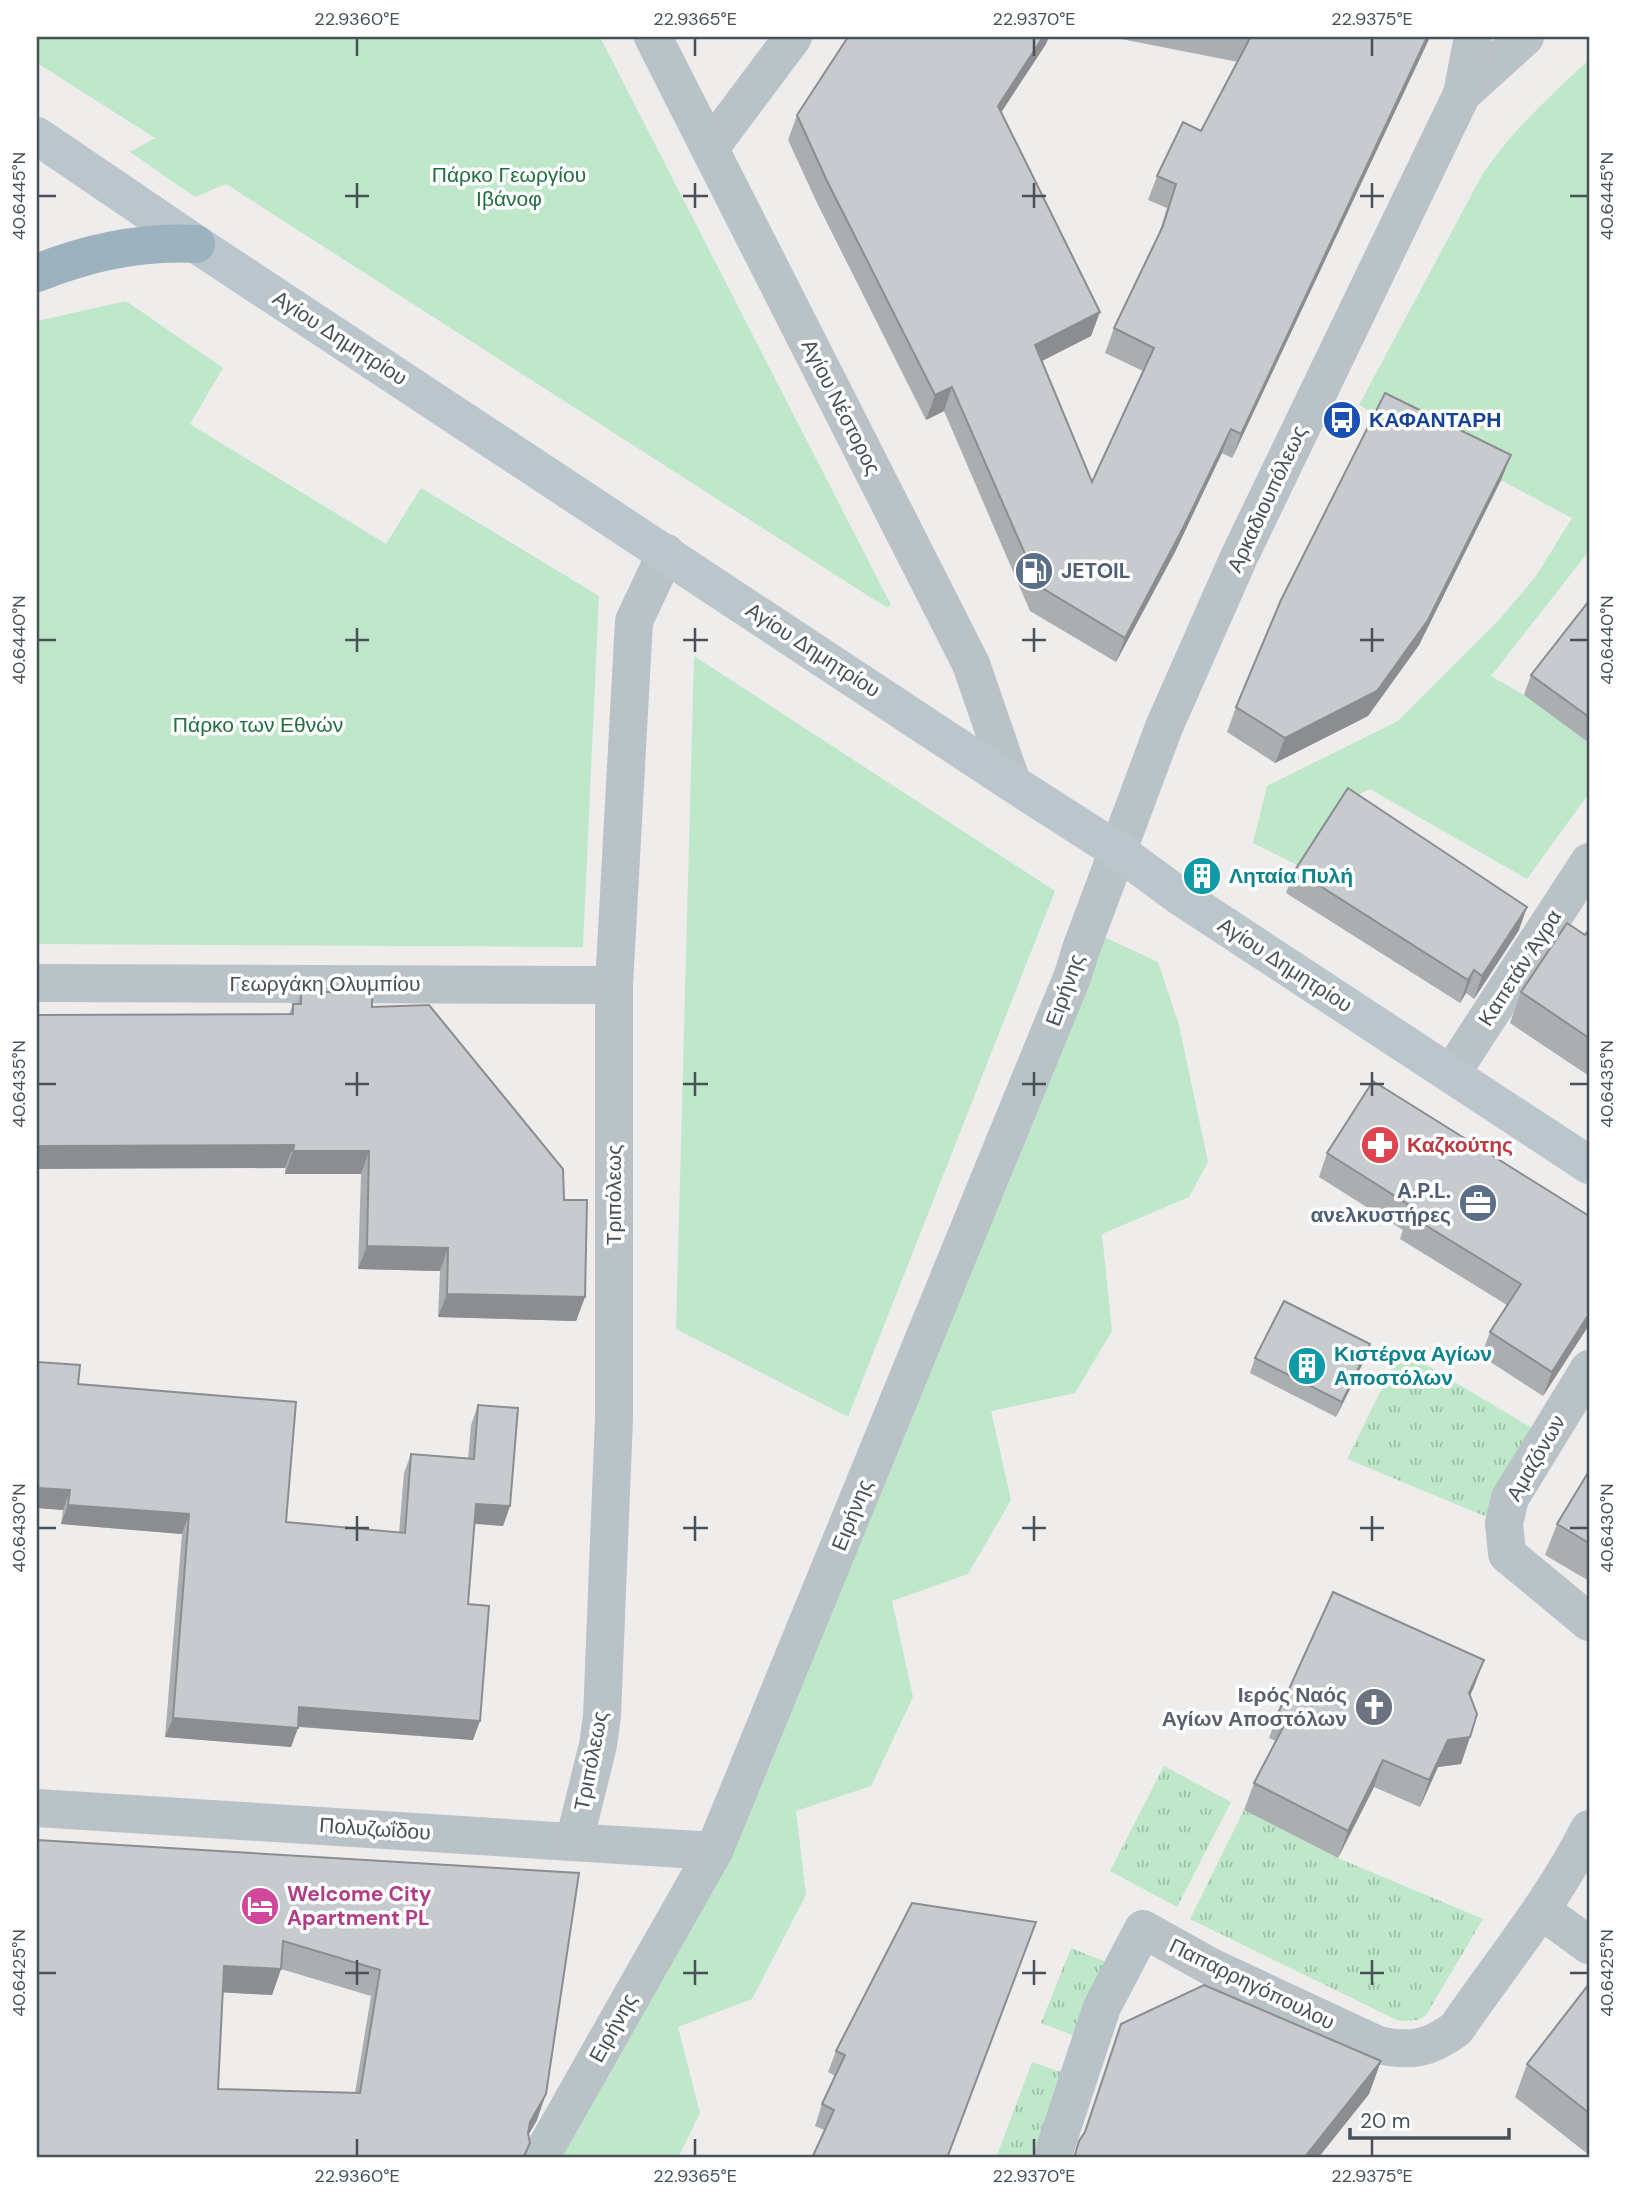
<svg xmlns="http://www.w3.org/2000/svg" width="1626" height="2195" viewBox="0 0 1626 2195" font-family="'DM Sans',sans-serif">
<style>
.grass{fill:url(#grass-tufts)}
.park{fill:#bee8c9}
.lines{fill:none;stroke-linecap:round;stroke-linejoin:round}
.minor{stroke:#b9c2c7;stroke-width:38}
.tertiary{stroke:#b9c2c7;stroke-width:38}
.secondary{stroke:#bac5cc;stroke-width:38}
.trunk{stroke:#9cb2bf;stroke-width:38}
.wall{fill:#abaeb1;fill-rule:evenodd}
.shaded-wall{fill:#8b8d90}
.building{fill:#c7cace;stroke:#8b8d90;stroke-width:2;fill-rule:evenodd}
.ticks{fill:none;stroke:#475157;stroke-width:2.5}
.labels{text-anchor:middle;stroke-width:7;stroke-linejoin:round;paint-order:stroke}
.park-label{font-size:21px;fill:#206f3e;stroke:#fff}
.street-label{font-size:21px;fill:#475157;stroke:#fff}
.transit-label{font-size:21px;font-weight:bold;fill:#164399;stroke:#fff;text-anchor:start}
.service-label{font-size:21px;font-weight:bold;fill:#4e5e75;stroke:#fff;text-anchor:start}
.culture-label{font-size:21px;font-weight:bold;fill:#0d838f;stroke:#fff;text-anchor:start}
.health-label{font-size:21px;font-weight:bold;fill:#be3a42;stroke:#fff;text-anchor:start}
.worship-label{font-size:21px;font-weight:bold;fill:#5b616d;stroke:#fff;text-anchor:end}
.hotel-label{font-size:21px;font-weight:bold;fill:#b23c85;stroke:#fff;text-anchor:start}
.neatline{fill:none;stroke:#475157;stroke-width:2.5}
.ticks-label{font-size:18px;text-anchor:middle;fill:#475157}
</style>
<defs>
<pattern id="grass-tufts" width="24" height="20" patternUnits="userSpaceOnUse" patternTransform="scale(1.75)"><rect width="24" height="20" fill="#bee8c9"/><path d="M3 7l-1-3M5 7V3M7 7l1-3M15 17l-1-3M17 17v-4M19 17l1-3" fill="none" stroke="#9cbea6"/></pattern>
</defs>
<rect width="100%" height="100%" fill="#efecec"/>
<g class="grass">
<path d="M1401,1350L1532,1428L1487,1517L1347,1459Z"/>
<path d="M1164,1766L1231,1802L1177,1907L1110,1871Z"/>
<path d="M1244,1810L1338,1858L1483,1919L1426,2015L1418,2020L1399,2021L1190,1919Z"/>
<path d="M1071,1948L1116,1966L1085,2040L1041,2023Z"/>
<path d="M1032,2062L1070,2075L1040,2158H996Z"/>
</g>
<g class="park">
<path d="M37,37H600L891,605L887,607L873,599L226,184L195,197L130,152L155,138L37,63Z"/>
<path d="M1589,60V551L1491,676L1524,695L1589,743V793L1527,879L1370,789L1343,803L1303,868L1253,843L1267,786L1398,721L1499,620L1536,576L1572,518L1359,405L1481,177C1511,131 1549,97 1589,60Z"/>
<path d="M126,301L223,368L190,424L386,544L421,488L599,596L583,947L37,944V321Z"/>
<path d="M694,656L1055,891L848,1417L676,1329Z"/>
<path d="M1102,936L1158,962L1179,1025L1208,1162L1189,1197L1102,1234L1112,1331L1075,1393L991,1411L1011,1500L968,1574L892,1601L913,1697L871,1786L796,1811L806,1895L752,1999L678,2027L700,2113L678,2158H560Z"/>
</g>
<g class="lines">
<g class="minor">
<path d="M710,148L793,37"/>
<path d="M37,983L614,985"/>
<path d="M1451,1074L1589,862"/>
<path d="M1589,1369L1510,1498L1504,1523L1507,1554L1589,1622"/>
<path d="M37,1808L714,1851"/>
<path d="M574,1842L598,1745L602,1716L614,1418V985L634,621L666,553"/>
<path d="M1542,1911L1589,1945"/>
<path d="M1052,2158L1102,2007L1143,1929L1213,1968L1378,2045C1411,2052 1429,2049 1456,2029C1502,1962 1553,1901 1589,1829"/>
</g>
<g class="tertiary">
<path d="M653,37L971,664L1012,783"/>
<path d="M1462,94L1525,37"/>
<path d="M540,2158L714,1851L1073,975L1081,949L1164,727L1239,557L1462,94L1473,37"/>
</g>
<path class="secondary" d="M37,136L196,244L1012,783L1118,851L1178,895L1589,1165"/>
<path class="trunk" d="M37,273C87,253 142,241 196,244"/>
</g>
<g class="wall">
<path d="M1117,37H1430L1232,458L1222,453L1175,552L1116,662L1030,611L944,411L926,420L818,205L788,140L797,115L1046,44L1001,112L1091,336L1042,361L1092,482L1143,371L1105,353L1114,328L1159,233L1167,208L1148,200L1157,176L1201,131L1238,62L1116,38Z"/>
<path d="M1511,455L1501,480L1419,645L1368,716L1275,763L1227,732L1236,707Z"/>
<path d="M1589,601V743L1524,695L1531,675Z"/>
<path d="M1295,870L1519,930L1474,999L1466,993L1460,1003L1286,893Z"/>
<path d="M1589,929V1076L1510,1023L1521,992L1585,935Z"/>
<path d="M301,992L372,1007L564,1200L585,1297L576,1321L438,1317L440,1271L358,1269L361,1174H285L289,1014L293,1004H297Z"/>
<path d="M1373,1081L1589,1325L1543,1396L1481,1356L1490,1332L1507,1305L1400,1239L1403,1230L1319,1177L1327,1153Z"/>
<path d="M1255,1358L1365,1359L1336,1417L1250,1373Z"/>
<path d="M37,1362L78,1384L286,1522L399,1533L404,1473L411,1454L468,1459L471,1425L478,1405L510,1506L503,1526L474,1524L468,1604L473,1740L298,1727L291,1747L165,1737L182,1534L61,1524L63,1510L37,1508Z"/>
<path d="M1589,1471V1581L1545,1555L1557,1524Z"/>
<path d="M1484,1660L1470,1695V1737L1461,1764L1438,1767L1420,1807L1374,1787L1338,1858L1244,1810L1254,1783L1276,1741L1269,1738L1279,1711Z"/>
<path d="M37,1840L579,1873L537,2120L528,2135L530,2143L525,2158H37ZM281,1969L371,1996L355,2093L218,2089L223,1992L272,1995Z"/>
<path d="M1036,1922L824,2130L815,2126L822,2104L835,2076L828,2072L836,2051Z"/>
<path d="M1589,1984V2155L1515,2097L1527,2064Z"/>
<path d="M1121,2024L1381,2061L1369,2094L1318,2158H1073L1079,2141L1083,2135Z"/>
</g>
<g class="shaded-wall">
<path d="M1043,37H1049L1046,44L989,131L998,106Z"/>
<path d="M1427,37H1430L1232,458L1241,434Z"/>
<path d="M1100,312L1091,336L1026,369L1035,345Z"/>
<path d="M952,387L944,411L926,420L935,395Z"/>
<path d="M1231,429L1222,453L1175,552L1116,662L1125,638Z"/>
<path d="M1511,455L1501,480L1419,645L1368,716L1275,763L1285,738Z"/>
<path d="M1527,907L1519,930L1474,999L1482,976Z"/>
<path d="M1474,970L1466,993L1460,1003L1468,980Z"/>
<path d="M294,1145L285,1168L37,1169V1146Z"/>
<path d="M293,1151H369L361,1174H285Z"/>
<path d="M367,1246L448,1248L440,1271L358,1269Z"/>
<path d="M447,1294L585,1297L576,1321L438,1317Z"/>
<path d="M1589,1314V1325L1543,1396L1552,1372Z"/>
<path d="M1370,1344L1365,1359L1336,1417L1342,1402Z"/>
<path d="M37,1488L70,1490L63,1510L37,1508Z"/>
<path d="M476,1504L510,1506L503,1526L469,1523Z"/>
<path d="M68,1505L189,1514L182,1534L61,1524Z"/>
<path d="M1484,1660L1474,1687L1459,1720L1469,1693Z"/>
<path d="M299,1707L480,1721L473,1740L292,1726Z"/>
<path d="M173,1718L298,1728L291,1747L165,1737Z"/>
<path d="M1470,1737L1461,1764L1438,1767L1420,1807L1429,1780L1448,1740Z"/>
<path d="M1383,1760L1374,1787L1338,1858L1348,1831Z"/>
<path d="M224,1966L281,1969L272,1995L215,1992Z"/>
<path d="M1381,2061L1369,2094L1318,2158H1304Z"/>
<path d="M546,2094L537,2120L521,2148L530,2122Z"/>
</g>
<g class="building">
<path d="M848,37H1043L998,106L1100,312L1035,345L1092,482L1154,348L1114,328L1163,226L1176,184L1157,176L1183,122L1201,131L1250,38L1242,37H1427L1241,434L1231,429L1183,528L1125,638L1039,586L952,387L935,395L827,181L797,115Z"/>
<path d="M1385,393L1511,455L1428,620L1377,691L1285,738L1236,707L1281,600Z"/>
<path d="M1589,601V717L1531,675Z"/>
<path d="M1348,788L1527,907L1482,976L1474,970L1468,980L1295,870Z"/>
<path d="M1567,923L1585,935L1589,929V1038L1521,992Z"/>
<path d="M301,992H372V1007L429,1005L563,1169L564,1200H587L585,1297L447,1294L448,1248L367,1246L369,1151H293L294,1145L37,1146V1015L293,1014V1004H301Z"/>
<path d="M1373,1081L1589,1216V1314L1552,1372L1490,1332L1521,1284L1409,1215L1414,1208L1327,1153Z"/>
<path d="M1284,1301L1370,1344L1342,1402L1255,1358Z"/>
<path d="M37,1362L80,1365L78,1384L296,1402L286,1522L405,1533L411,1454L474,1459L478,1405L518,1408L510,1506L476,1504L468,1604L489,1606L480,1721L299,1707L298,1728L173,1718L189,1514L68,1505L70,1490L37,1488Z"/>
<path d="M1589,1471V1543L1557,1524Z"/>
<path d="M1333,1592L1484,1660L1469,1693L1477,1714L1470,1737L1448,1740L1429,1780L1383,1760L1348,1831L1254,1783L1289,1716L1279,1711Z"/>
<path d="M37,1840L579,1873L546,2094L530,2122L528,2133L530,2143L523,2158H37ZM283,1941L380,1970L360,2093L218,2089L224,1966L281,1969Z"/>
<path d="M912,1903L1036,1922L947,2158H812L834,2110L822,2104L845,2055L836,2051Z"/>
<path d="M1589,1984V2113L1527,2064Z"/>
<path d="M1204,1985L1381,2061L1304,2158H1074L1079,2141L1085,2132L1121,2024Z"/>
</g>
<path class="ticks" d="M357,38V56M695,38V56M1034,38V56M1372,38V56M357,183V208M695,183V208M1034,183V208M1372,183V208M38,196H56M345,196H369M683,196H708M1022,196H1046M1360,196H1384M1570,196H1588M357,628V652M695,628V652M1034,628V652M1372,628V652M38,640H56M345,640H369M683,640H708M1022,640H1046M1360,640H1384M1570,640H1588M357,1072V1096M695,1072V1096M1034,1072V1096M1372,1072V1096M38,1084H56M345,1084H369M683,1084H708M1022,1084H1046M1360,1084H1384M1570,1084H1588M357,1516V1541M695,1516V1541M1034,1516V1541M1372,1516V1541M38,1528H56M345,1528H369M683,1528H708M1022,1528H1046M1360,1528H1384M1570,1528H1588M357,1960V1985M695,1960V1985M1034,1960V1985M1372,1960V1985M38,1973H56M345,1973H369M683,1973H708M1022,1973H1046M1360,1973H1384M1570,1973H1588M357,2139V2156M695,2139V2156M1034,2139V2156M1372,2139V2156"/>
<defs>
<g id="bus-disc" transform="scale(2.0125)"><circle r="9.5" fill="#1a4fb4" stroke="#fff"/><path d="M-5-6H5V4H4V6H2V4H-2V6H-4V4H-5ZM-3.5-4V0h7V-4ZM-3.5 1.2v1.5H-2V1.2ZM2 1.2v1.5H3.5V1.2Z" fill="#fff"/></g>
<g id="fuel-disc" transform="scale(2.0125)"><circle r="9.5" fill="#5c6f8a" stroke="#fff"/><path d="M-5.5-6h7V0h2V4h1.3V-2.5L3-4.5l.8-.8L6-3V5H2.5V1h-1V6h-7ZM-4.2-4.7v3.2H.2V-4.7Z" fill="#fff"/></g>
<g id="building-disc" transform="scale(2.0125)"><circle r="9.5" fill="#0f9aa8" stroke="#fff"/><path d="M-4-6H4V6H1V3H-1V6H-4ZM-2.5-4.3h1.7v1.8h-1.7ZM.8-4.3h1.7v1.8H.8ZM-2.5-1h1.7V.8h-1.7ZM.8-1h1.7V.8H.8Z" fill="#fff"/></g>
<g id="pharmacy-disc" transform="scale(2.0125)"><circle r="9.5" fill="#e0444e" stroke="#fff"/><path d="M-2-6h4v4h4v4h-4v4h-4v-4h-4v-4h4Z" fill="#fff"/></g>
<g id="office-disc" transform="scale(2.0125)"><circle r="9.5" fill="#5c6f8a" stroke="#fff"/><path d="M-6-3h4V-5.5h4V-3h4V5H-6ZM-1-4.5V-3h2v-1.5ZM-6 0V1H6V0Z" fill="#fff"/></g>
<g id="church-disc" transform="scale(2.0125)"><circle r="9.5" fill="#6b7280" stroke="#fff"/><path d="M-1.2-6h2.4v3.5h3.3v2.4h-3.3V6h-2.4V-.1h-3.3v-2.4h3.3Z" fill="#fff"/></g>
<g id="hotel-disc" transform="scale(2.0125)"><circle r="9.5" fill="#d1479c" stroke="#fff"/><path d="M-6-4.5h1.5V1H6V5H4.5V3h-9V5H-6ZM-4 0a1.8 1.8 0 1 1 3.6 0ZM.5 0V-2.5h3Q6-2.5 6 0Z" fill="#fff"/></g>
</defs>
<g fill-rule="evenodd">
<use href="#bus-disc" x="1342" y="420"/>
<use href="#fuel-disc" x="1034" y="571"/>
<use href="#building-disc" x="1202" y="876"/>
<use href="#pharmacy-disc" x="1380" y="1145"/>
<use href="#office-disc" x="1478" y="1203"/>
<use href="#building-disc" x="1307" y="1366"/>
<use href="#church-disc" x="1374" y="1707"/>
<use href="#hotel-disc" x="260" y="1906"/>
</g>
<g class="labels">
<g class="park-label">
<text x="509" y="182">Πάρκο Γεωργίου<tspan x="509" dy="24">Ιβάνοφ</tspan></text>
<text x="258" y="732">Πάρκο των Εθνών</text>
</g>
<g class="street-label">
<text transform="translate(340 338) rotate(33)" y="7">Αγίου Δημητρίου</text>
<text transform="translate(841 407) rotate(63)" y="7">Αγίου Νέστορος</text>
<text transform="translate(1267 499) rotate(-65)" y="7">Αρκαδιουπόλεως</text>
<text transform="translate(813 650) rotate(33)" y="7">Αγίου Δημητρίου</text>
<text transform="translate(1285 965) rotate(33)" y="7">Αγίου Δημητρίου</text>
<text transform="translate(1520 968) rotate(-57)" y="7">Καπετάν Άγρα</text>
<text x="325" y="991">Γεωργάκη Ολυμπίου</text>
<text transform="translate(1065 990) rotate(-70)" y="7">Ειρήνης</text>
<text transform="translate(614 1195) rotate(-90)" y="7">Τριπόλεως</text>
<text transform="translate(1536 1458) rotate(-60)" y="7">Αμαζόνων</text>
<text transform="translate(852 1515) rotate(-68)" y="7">Ειρήνης</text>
<text transform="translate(591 1761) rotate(-79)" y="7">Τριπόλεως</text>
<text transform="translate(375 1829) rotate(4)" y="7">Πολυζωΐδου</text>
<text transform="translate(1252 1984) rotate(26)" y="7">Παπαρρηγόπουλου</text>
<text transform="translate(613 2028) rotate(-61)" y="7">Ειρήνης</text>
</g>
<g class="transit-label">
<text x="1369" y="427">ΚΑΦΑΝΤΑΡΗ</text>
</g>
<g class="service-label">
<text x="1061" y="578">JETOIL</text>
<text x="1451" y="1198" text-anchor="end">A.P.L.<tspan x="1451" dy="24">ανελκυστήρες</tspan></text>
</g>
<g class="culture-label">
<text x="1229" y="883">Ληταία Πυλή</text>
<text x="1334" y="1361">Κιστέρνα Αγίων<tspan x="1334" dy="24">Αποστόλων</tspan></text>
</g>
<g class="health-label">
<text x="1407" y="1152">Καζκούτης</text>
</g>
<g class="worship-label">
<text x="1347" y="1702">Ιερός Ναός<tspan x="1347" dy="24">Αγίων Αποστόλων</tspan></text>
</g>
<g class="hotel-label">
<text x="287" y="1901">Welcome City<tspan x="287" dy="24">Apartment PL</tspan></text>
</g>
</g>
<rect width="1626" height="2195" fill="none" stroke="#ffffff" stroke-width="77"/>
<path d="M1350 2128v10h159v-10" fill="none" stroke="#475157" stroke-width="3.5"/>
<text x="1360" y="2128" font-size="21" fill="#475157" stroke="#ffffff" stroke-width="5" paint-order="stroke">20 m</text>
<rect x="38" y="38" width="1550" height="2118" class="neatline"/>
<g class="ticks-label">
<text x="357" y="25">22.9360°E</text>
<text x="695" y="25">22.9365°E</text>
<text x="1034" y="25">22.9370°E</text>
<text x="1372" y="25">22.9375°E</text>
<text transform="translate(19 196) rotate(-90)" y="6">40.6445°N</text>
<text transform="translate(1607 196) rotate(-90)" y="6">40.6445°N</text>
<text transform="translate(19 640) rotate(-90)" y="6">40.6440°N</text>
<text transform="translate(1607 640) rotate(-90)" y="6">40.6440°N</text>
<text transform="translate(19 1084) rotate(-90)" y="6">40.6435°N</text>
<text transform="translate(1607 1084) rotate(-90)" y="6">40.6435°N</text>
<text transform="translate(19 1528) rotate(-90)" y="6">40.6430°N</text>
<text transform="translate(1607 1528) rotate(-90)" y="6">40.6430°N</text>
<text transform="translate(19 1973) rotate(-90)" y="6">40.6425°N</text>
<text transform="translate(1607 1973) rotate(-90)" y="6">40.6425°N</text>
<text x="357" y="2182">22.9360°E</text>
<text x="695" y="2182">22.9365°E</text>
<text x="1034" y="2182">22.9370°E</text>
<text x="1372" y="2182">22.9375°E</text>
</g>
</svg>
